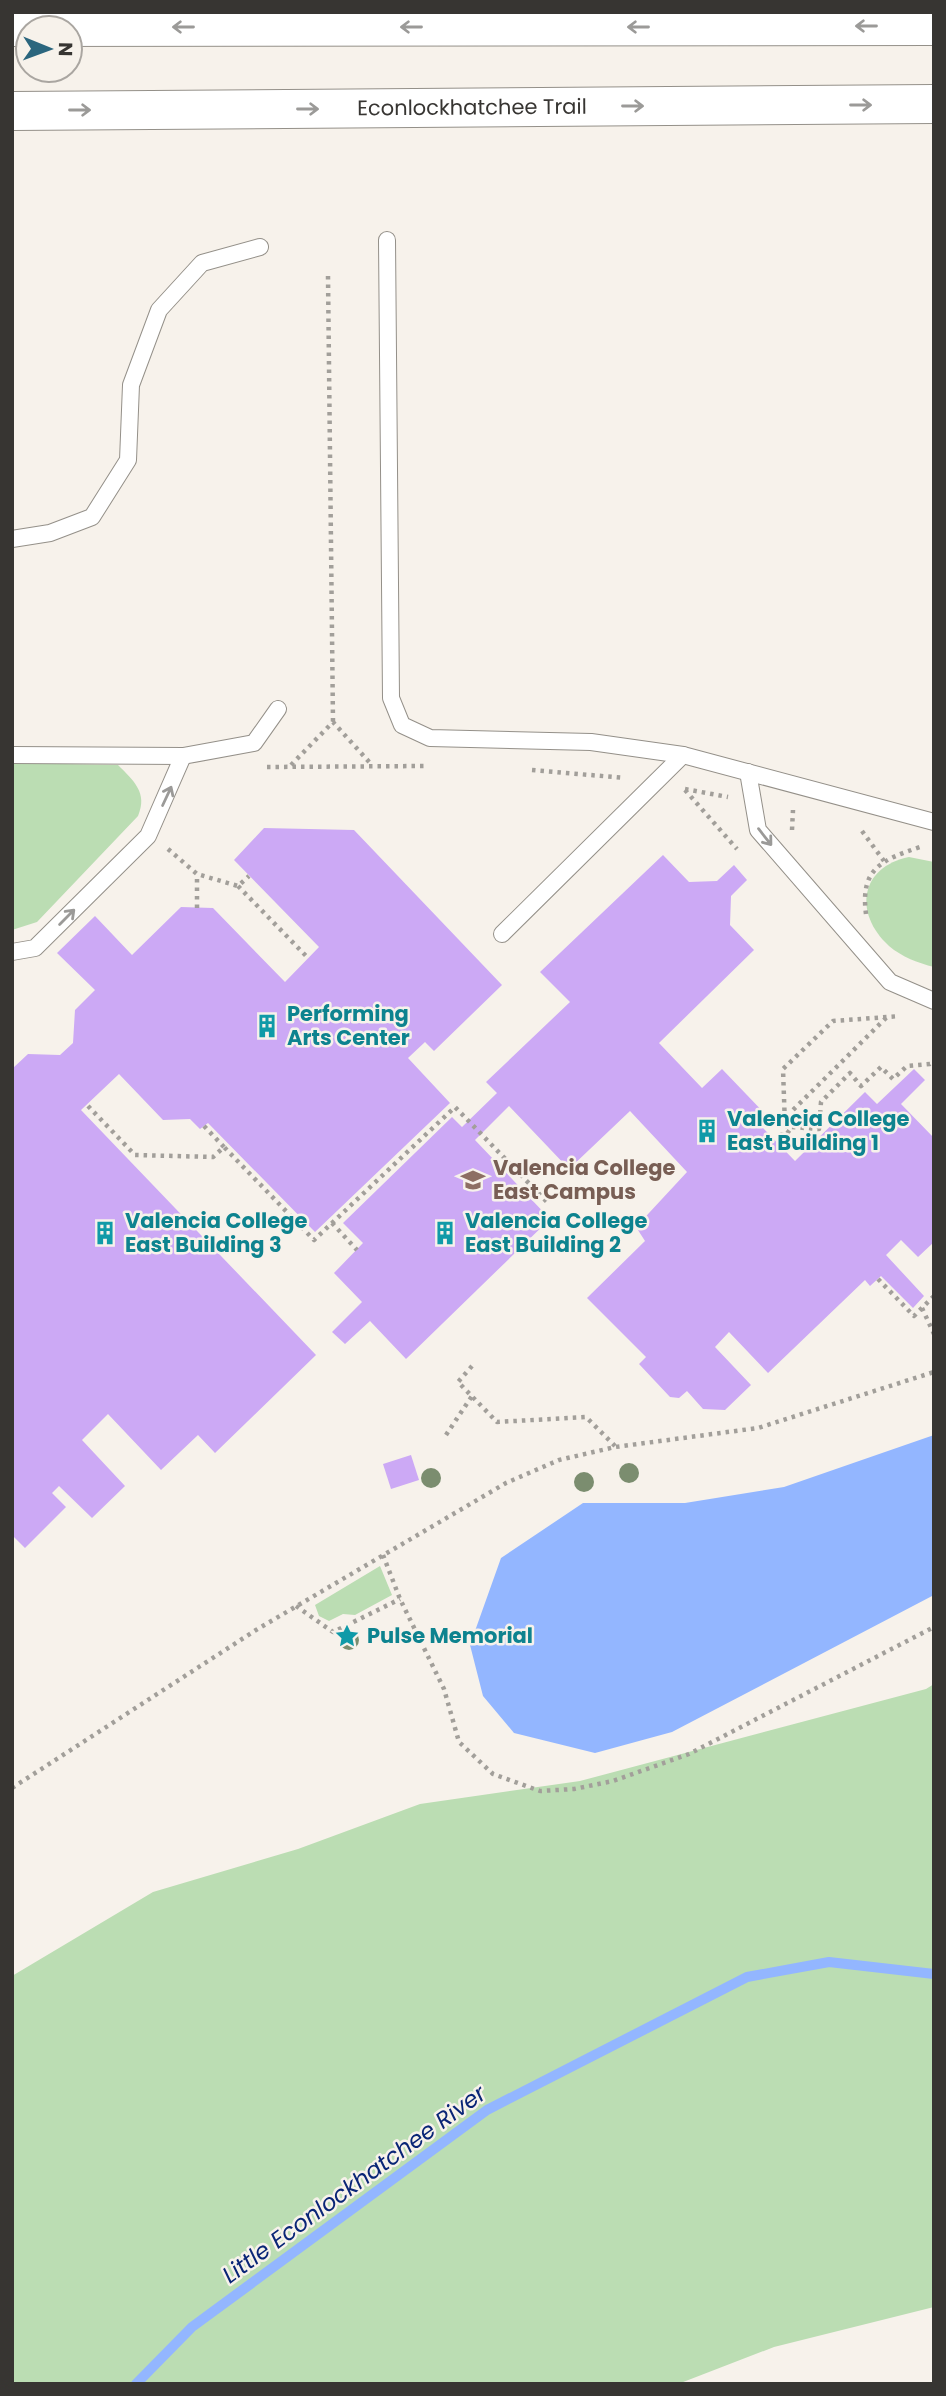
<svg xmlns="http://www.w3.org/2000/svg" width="946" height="2396" viewBox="0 0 946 2396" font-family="Poppins,sans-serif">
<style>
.green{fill:#bbddb3}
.water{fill:#93b6ff}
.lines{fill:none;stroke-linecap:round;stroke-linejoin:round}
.stream{stroke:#93b6ff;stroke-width:10}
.building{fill:#cca9f5}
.service-casing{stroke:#949089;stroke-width:18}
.tertiary-casing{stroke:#949089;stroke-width:40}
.path{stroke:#a29f9a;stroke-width:4.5;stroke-dasharray:3.5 5;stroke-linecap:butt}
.service{stroke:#fff;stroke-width:16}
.tertiary{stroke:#fff;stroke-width:38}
.tree{fill:#7b8d6f}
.oneway{stroke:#9b9a98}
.labels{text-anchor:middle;stroke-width:5;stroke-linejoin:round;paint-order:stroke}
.street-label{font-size:21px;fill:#373532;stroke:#f7f2eb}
.culture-label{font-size:21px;font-weight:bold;fill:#0d838f;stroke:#f7f2eb;text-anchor:start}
.education-label{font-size:21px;font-weight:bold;fill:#785e54;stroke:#f7f2eb;text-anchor:start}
.water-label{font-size:23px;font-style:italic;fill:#092576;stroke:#f7f2eb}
</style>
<rect width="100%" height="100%" fill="#f7f2eb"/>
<g class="green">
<path d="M12,763L118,765C134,781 148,793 138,816L37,922L12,930Z"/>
<path d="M909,857L934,862V967C918,963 902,957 889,946C853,913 860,867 909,857Z"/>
<path d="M380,1566L392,1595L355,1615L343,1614L329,1621L319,1616L315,1605Z"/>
<path d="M934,1684V2307L774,2347L678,2384H12V1976L153,1892L298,1849L420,1804L580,1781L926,1689Z"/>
</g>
<path class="water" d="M934,1435V1595L672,1732L595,1753L514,1733L483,1696L470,1645L501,1558L583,1503H685L784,1487Z"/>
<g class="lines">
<path class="stream" d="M136,2384L192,2327L487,2110L747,1977L829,1962L934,1974"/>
</g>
<g class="building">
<path d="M264,828L354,830L502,985L434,1051L425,1042L408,1058L450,1103L315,1232L208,1123L200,1129L190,1119L163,1120L119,1074L81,1110L316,1355L215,1453L198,1435L161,1470L108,1414L82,1440L125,1486L92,1518L59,1486L52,1493L66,1507L25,1548L12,1535V1069L28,1054L60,1055L73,1043L75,1010L95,990L57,953L95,916L132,955L181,907L213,908L285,982L319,947L234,860Z"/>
<path d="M663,855L689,882L717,881L734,865L747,880L731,896L730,925L754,950L659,1043L702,1088L722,1069L767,1116L759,1124L795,1161L865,1092L877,1104L914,1069L925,1080L901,1104L934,1138V1242L918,1257L901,1240L886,1255L924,1296L913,1308L881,1276L870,1286L865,1280L768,1373L729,1332L715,1347L751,1385L725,1410L703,1409L687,1391L679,1398L670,1397L639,1364L646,1357L587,1298L645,1241L636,1227L687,1172L630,1111L569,1169L509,1106L475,1140L550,1219L406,1359L370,1321L345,1344L332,1332L362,1302L334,1273L363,1243L343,1223L452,1117L462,1127L497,1093L486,1082L570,1002L540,972Z"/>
<path d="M411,1455L419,1480L391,1489L383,1464Z"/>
</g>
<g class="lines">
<g class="service-casing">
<g id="service">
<path d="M387,240L391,698L402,725L430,738L591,742L683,755L934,822"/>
<path d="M12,539L50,533L92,517L128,460L131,385L159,310L202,263L260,247"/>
<path d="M12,755L183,756L254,743L278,709"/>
<path d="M748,772L758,830L890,982L934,1001"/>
<path d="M502,934L683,755"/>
<path d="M12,952L35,948L148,836L183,756"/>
</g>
</g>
<g class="tertiary-casing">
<g id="tertiary">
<path d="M12,27L934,26"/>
<path id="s1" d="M12,111L934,104"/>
</g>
</g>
<g class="path">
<path d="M328,276L333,722"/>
<path d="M291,765L333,722L371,764"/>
<path d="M267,767L426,766"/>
<path d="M532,770L625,778"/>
<path d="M685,789L728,797"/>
<path d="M685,790L737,849"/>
<path d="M792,830L793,810"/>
<path d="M862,831L884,861"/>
<path d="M168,849L197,874L238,886L249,876"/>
<path d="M238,886L308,958"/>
<path d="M197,908V874"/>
<path d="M866,914C860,868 882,860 920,847"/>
<path d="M88,1106L135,1155L213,1157L224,1147L314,1240L455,1107L549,1204"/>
<path d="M204,1126L224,1147"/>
<path d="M792,1127L819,1129L821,1102L850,1073L861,1086L881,1067L893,1079L907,1066L930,1064L934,1061"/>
<path d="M782,1140L792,1127V1111L887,1017"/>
<path d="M779,1144L785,1126L783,1069L833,1021L900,1016"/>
<path d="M332,1223L357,1250"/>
<path d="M878,1279L914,1316L934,1296"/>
<path d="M922,1308L934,1334"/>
<path d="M472,1366L458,1382L497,1422L586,1417L615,1446"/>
<path d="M446,1435L472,1396"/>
<path d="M383,1555L400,1599L444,1689L459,1742L493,1774L540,1791L574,1789L613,1781L689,1754L934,1627"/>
<path d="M296,1606L333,1632L400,1599"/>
<path d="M12,1788L256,1630L506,1483L559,1460L615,1447L758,1428L934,1372"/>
</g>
<use href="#service" class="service"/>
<use href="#tertiary" class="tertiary"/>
</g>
<g class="tree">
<circle cx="629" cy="1473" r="10"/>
<circle cx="431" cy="1478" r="10"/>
<circle cx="584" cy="1482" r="10"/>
<circle cx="349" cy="1640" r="10"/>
</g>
<defs><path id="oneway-shaft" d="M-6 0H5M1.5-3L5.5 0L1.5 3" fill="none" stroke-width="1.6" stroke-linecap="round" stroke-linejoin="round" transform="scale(1.75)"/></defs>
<g class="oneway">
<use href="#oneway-shaft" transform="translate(866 26) rotate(180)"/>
<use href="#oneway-shaft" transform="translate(183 27) rotate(180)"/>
<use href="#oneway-shaft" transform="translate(411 27) rotate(180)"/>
<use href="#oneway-shaft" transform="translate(638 27) rotate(180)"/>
<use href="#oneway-shaft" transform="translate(861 105)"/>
<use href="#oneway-shaft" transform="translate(633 106)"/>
<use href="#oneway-shaft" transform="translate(308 109)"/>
<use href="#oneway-shaft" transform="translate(80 110)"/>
<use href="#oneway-shaft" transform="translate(167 796) rotate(-65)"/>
<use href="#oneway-shaft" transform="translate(765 837) rotate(52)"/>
<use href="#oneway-shaft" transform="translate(67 917) rotate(-45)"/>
</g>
<defs>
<g id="building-bare" transform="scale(1.89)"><path d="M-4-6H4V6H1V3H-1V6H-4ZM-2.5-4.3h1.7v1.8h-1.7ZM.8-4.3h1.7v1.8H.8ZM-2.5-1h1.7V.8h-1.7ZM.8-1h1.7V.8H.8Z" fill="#0f9aa8" stroke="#f7f2eb" stroke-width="2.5" paint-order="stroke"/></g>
<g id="university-bare" transform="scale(1.89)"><path d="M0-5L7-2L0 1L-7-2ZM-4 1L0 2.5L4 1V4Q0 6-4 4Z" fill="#8d6e63" stroke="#f7f2eb" stroke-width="2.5" paint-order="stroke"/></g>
<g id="sight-bare" transform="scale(1.89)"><path d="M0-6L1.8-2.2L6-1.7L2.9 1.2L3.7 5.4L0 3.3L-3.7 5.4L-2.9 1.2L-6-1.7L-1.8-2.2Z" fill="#0f9aa8" stroke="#f7f2eb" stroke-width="2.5" paint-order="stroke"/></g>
</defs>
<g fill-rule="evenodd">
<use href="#building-bare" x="267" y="1026"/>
<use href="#building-bare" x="707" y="1131"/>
<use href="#university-bare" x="473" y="1180"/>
<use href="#building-bare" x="105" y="1233"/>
<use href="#building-bare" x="445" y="1233"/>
<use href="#sight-bare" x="347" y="1636"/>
</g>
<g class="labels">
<g class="street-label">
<text dy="7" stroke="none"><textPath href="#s1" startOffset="460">Econlockhatchee Trail</textPath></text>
</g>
<g class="culture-label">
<text x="287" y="1021">Performing<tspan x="287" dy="24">Arts Center</tspan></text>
<text x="727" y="1126">Valencia College<tspan x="727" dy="24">East Building 1</tspan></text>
<text x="125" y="1228">Valencia College<tspan x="125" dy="24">East Building 3</tspan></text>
<text x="465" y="1228">Valencia College<tspan x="465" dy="24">East Building 2</tspan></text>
<text x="367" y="1643">Pulse Memorial</text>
</g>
<g class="education-label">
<text x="493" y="1175">Valencia College<tspan x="493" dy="24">East Campus</tspan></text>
</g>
<g class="water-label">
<text transform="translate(354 2184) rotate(-36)" y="8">Little Econlockhatchee River</text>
</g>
</g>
<rect width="946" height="2396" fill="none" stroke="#373532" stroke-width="28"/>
<g transform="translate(49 49) rotate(91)"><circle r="33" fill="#f7f2eb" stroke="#aaa6a1" stroke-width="2"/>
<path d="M0-5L12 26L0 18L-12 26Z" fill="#2b667e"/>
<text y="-10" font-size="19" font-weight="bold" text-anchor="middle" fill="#373532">N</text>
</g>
</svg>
